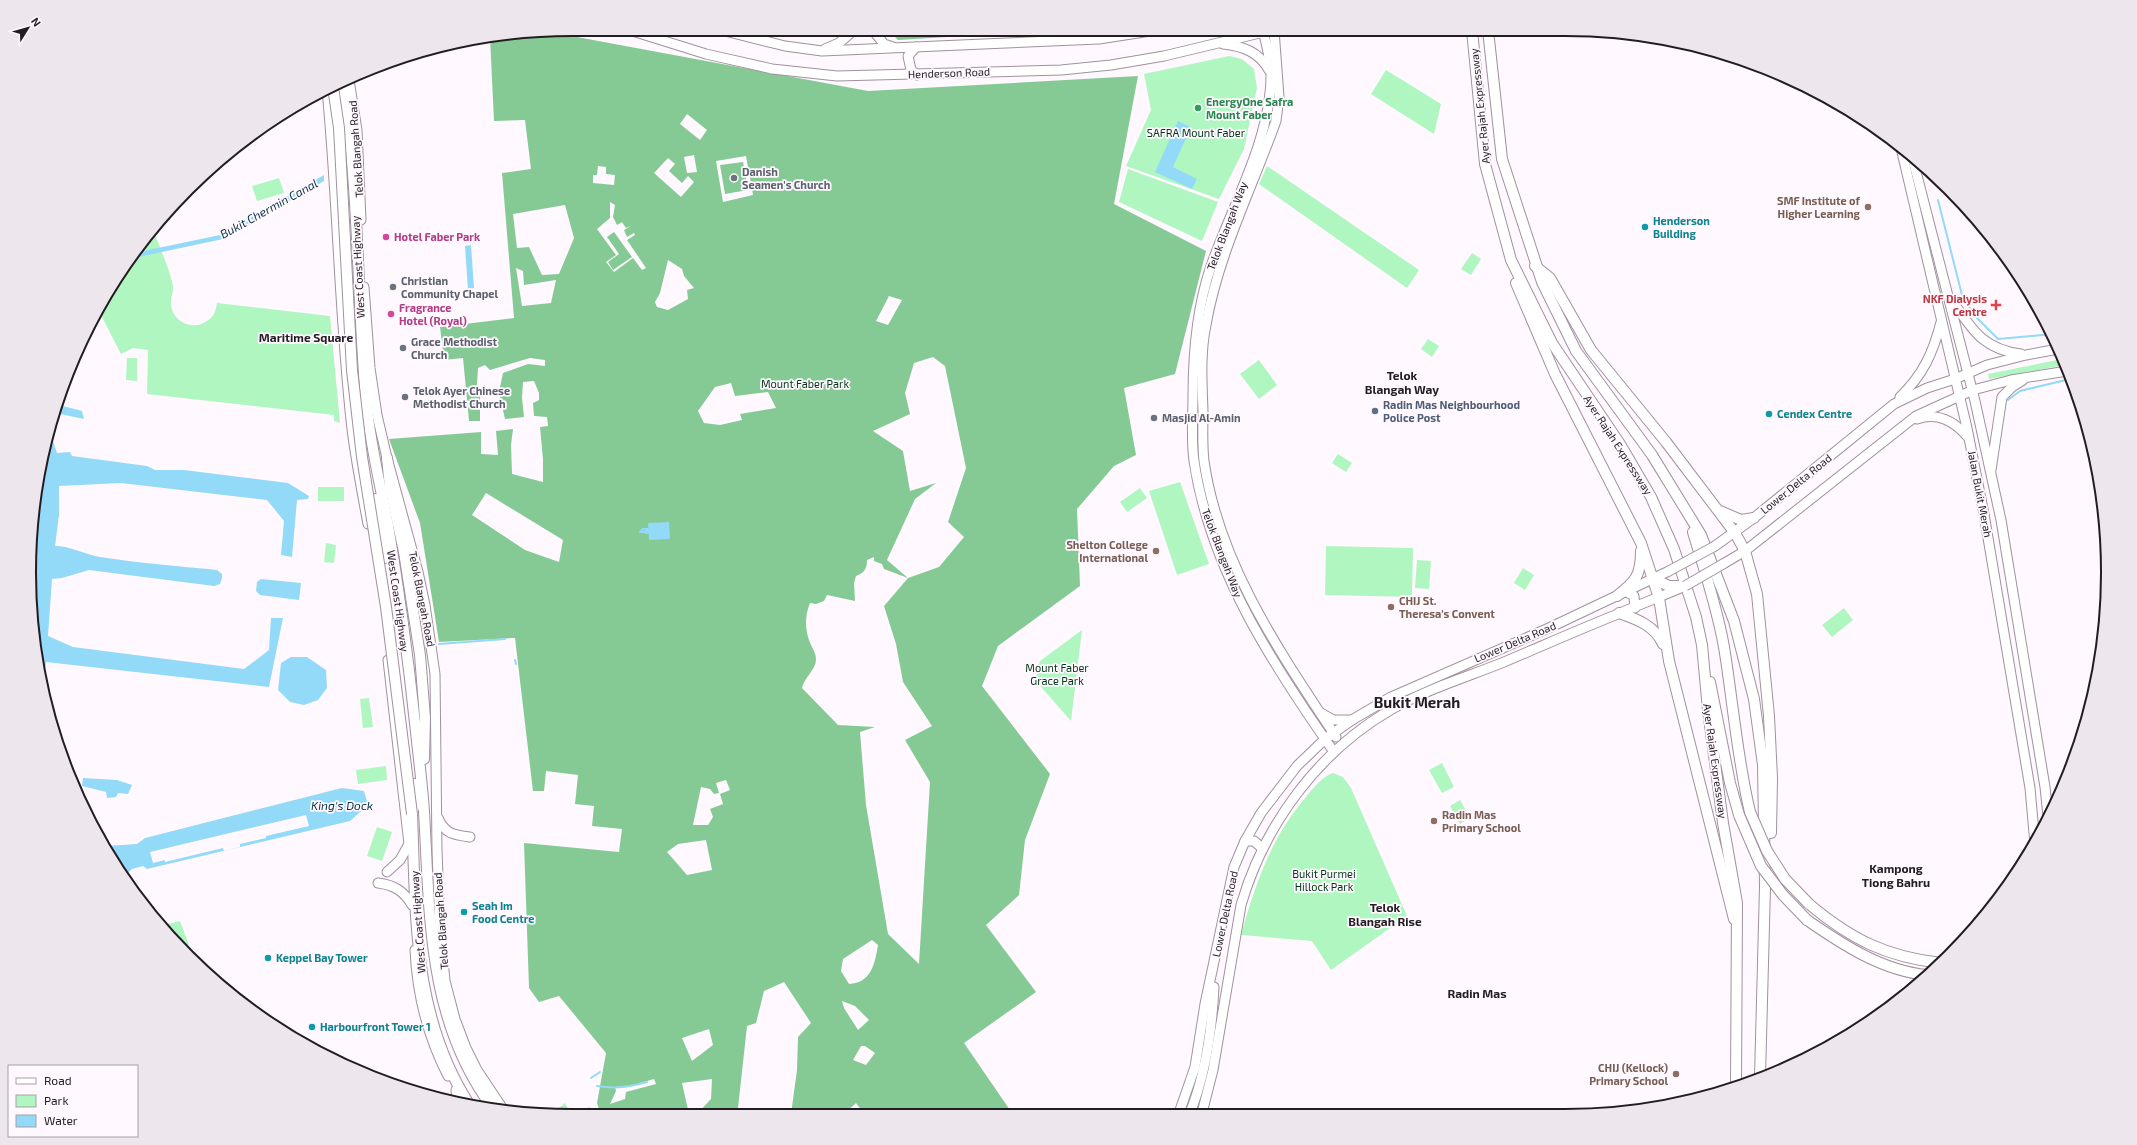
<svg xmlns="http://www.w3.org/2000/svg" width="2137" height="1145" viewBox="0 0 2137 1145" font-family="'Exo 2',sans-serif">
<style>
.green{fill:#b0f6c0}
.forest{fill:#85ca95;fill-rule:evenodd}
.water{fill:#93d9f8}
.pier{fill:#fff8fe}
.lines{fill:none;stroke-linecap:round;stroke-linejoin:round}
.stream{stroke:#93d9f8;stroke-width:2}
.canal{stroke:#93d9f8;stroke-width:6}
.major-casing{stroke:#a0919e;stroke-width:11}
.highway-casing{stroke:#a0919e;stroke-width:12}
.major{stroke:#fff;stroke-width:9}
.highway{stroke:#fff;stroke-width:10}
.major-bridge-casing{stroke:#a0919e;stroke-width:11;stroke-linecap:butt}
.highway-bridge-casing{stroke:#a0919e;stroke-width:12;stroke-linecap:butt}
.major-bridge{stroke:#fff;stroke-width:9}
.highway-bridge{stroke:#fff;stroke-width:10}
.leisure-dot{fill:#2e9e5b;stroke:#fff8fe;stroke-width:1.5}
.worship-dot{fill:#6b7280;stroke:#fff8fe;stroke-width:1.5}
.education-dot{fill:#8d6e63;stroke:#fff8fe;stroke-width:1.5}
.culture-dot{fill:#0f9aa8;stroke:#fff8fe;stroke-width:1.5}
.hotel-dot{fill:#d1479c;stroke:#fff8fe;stroke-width:1.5}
.health-dot{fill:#e0444e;stroke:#fff8fe;stroke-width:1.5}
.service-dot{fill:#5c6f8a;stroke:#fff8fe;stroke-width:1.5}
.labels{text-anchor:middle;stroke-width:3.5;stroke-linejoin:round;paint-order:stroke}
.street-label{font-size:11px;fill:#221d22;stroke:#fff8fe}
.leisure-label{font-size:11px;font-weight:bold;fill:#27864d;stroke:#fff8fe;text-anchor:start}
.park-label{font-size:11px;fill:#003615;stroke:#fff8fe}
.worship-label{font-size:11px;font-weight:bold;fill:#5b616d;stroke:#fff8fe;text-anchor:start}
.education-label{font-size:11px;font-weight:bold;fill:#785e54;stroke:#fff8fe;text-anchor:end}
.culture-label{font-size:11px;font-weight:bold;fill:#0d838f;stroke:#fff8fe;text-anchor:start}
.hotel-label{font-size:11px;font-weight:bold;fill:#b23c85;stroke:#fff8fe;text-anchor:start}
.health-label{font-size:11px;font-weight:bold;fill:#be3a42;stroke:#fff8fe;text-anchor:end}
.service-label{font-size:11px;font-weight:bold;fill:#4e5e75;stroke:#fff8fe;text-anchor:start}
.water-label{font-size:12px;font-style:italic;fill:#0a3545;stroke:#fff8fe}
.neighbourhood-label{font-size:12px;font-weight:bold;fill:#221d22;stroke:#fff8fe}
.district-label{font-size:15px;font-weight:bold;fill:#221d22;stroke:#fff8fe}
.rim{fill:none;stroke:#221d22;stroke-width:2}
</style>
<rect width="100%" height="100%" fill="#fff8fe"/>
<g class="green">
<path d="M1229,56L1242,59L1254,69L1257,88L1244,149L1219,199L1126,166L1151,110L1144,74Z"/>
<path d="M1386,70L1441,104L1434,134L1371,94Z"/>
<path d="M1267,166L1419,270L1407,288L1259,184Z"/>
<path d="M1128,169L1218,202L1202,241L1119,202Z"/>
<path d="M279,178L284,193L257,201L252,186Z"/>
<path d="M153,228C159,247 169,267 173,286C174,292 170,298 171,304C172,322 193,331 207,321C214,317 216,310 217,303L330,316L340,423L334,421V415L147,394L148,350L133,348L121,354L99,311L120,271Z"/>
<path d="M1472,253L1481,259L1471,275L1461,269Z"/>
<path d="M1428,339L1439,346L1432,357L1421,349Z"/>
<path d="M127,358H137V381L126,380Z"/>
<path d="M2062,359L2064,365L1989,379L1988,374Z"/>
<path d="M1259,360L1277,385L1259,399L1240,374Z"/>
<path d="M1338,454L1352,463L1346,472L1332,463Z"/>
<path d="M1180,482L1209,564L1177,575L1149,491Z"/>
<rect x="318" y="487" width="26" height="14"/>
<path d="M1140,488L1147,498L1127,512L1120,502Z"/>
<path d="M326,543L336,545L334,563L324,562Z"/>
<path d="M1326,546L1413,548L1412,597L1325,595Z"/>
<path d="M1417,560L1431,561L1429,589L1415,588Z"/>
<path d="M1523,568L1534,575L1525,590L1514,583Z"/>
<path d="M1844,608L1853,620L1832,637L1822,625Z"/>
<path d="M1082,630L1071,721L1035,680L1040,661Z"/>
<path d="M369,698L373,727L363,728L360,699Z"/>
<path d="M1442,763L1454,787L1442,793L1429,770Z"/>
<path d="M386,766L387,780L358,784L356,770Z"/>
<path d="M1333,773L1343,777L1351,788L1407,916L1331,970L1312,941L1241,935C1256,883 1270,839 1306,797C1313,788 1323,776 1333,773Z"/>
<path d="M1460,800L1470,818L1460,824L1450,806Z"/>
<path d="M377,827L392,832L382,861L367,856Z"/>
<path d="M180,921L189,945L182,947L160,926Z"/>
<path d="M565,1103L570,1112L590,1107L594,1115H550Z"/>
</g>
<g class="forest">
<path d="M887,29L1065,30L898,40Z"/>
<path d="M550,32L868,91L1138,76L1114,204L1206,251L1175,374L1124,388L1136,455L1114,466L1077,509L1080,586L998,646L982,686L1050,774L1025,840L1019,895L986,925L1036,992L964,1043L1012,1113L864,1114L856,1103L844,1114H791L797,1070L798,1037L811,1023L784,982L764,991L756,1023L747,1026L738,1108L734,1114H697L711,1099L712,1079L682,1083L689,1114L601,1115L597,1103L606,1053L559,996L539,1002L529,988L524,843L619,852L622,829L592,826L594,806L575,804L578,775L546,771L544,791H533L515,638L439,642L420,523L389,439L481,432V454L498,455L496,431L513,429L511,445L512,474L543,482V459L540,427L548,426L547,417L534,416L533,403L539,400V393L534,381L523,382L522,398L524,417L505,419L499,392L503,373L528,364L545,366V360L530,358L490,370L485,365L478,368L477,384L480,395V421H469L463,358L444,360L440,327L514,318L502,173L531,169L525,120L494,121L490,37ZM687,114L707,130L700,140L680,124ZM694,155L697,172L687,173L684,157ZM746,156L753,195L723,202L716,161ZM668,158L675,164L669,171L682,183L688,176L694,182L681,197L654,173ZM598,166L606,167V174L615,175L614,185L593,183V175H597ZM610,202L615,205L613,217L617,225L622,222L626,228L631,226L634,233L631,226L624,230L627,237L634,233L635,235L627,240L646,268L642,270L633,258L614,272L606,262L616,255L597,229L610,218ZM565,205L574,238L559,274L542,275L529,247L517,248L513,214ZM668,260L682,269L684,276L694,288L687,290L688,299L668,310L657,307L655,302L660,293ZM516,268L523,271L524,285L556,280L551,303L522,306ZM889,296L902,300L888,325L876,321ZM933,357L945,366L966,468L948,522L964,537L939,567L908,578L887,560L915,499L936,483L910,491L903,451L873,431L910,414L905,393L914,363ZM731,383L735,396L768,392L776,408L740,414L742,420L720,425L704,423L698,411L715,387ZM486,493L563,540L559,562L525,550L472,515ZM874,557V561L882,564L884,569L908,578L884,606L896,644L903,682L932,726L905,740L930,782L919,964L888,934L866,805L860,732L875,727L838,725L802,688C804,678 816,669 816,660C816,654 814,651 811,645C805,631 804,618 810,603L816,604L824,601L827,595L855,601L854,583L856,576C864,573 867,569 867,560ZM726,780L730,790L720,794L723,804L710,809L713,817L708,825H693L701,787L710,789L714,794L719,793L716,783ZM706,840L712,870L687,875L667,852L678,844ZM872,940L878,945C875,964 871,983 849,984L841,971L843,959ZM842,1001L855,1006L869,1020L858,1030L844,1008ZM709,1029L713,1045L692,1061L682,1038ZM861,1046H865L875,1053L866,1065L853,1060ZM654,1079L656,1084L626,1092L625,1099L610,1104L616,1091L615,1087L630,1086Z"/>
<path d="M743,162L748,190L725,194L720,165Z"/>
<path d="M614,232L632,257L613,270L608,262L619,254L607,237Z"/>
</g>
<g class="water">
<path d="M1178,121L1191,127L1173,167L1197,179L1192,189L1155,172Z"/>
<path d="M324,175V181L223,239L129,259L134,253L220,235Z"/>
<path d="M471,245L474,288L468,289L465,246Z"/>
<path d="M63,406L82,411L84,419L60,414V407Z"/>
<path d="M49,429L57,453L70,452L72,456L147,466L155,470H184L288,483L309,496L308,499L297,500L292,557L281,555L284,521L267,500L121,483L59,486V515L55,546C70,546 84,554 100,557C138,563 178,566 217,570L222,574V578L220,584L214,586L89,570L62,578L52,579L48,636L73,647L244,669L269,650L271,618H283L269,687L46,662L43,687L30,608V537Z"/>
<path d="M669,522L670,539L649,540L648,523Z"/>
<path d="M261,579L301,583L299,600L260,595L256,591L257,582Z"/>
<path d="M291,657H307L326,670L327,688L318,700L304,705L290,702L278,690L281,663Z"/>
<path d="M83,778L117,780L132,785L128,794L118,793L116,797L107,798L106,792L82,786Z"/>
<path d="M342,788L364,791L368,805L350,821L147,869L143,866L132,869L123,877L105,846L137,844L145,838Z"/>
</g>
<path class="pier" d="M306,815L309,826L266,836V838L240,844V847L224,851L223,848L165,862V860L153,863L150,852Z"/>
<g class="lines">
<g class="stream">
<path d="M1938,200L1962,295L1974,315L1998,339L2053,334"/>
<path d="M2008,400L2020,391L2070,379"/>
<path d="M643,529H647V532H640Z"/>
<path d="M439,644L505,639"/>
<path d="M515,660L516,664"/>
<path d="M591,1078L600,1072"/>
<path d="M597,1086C616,1089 629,1087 647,1082"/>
</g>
<path class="canal" d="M647,531H648"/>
<g class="major-casing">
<g id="major">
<path d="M626,29L706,54L772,69L837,76L1061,70L1111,65L1164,56L1268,31"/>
<path d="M717,29L785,46L822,51L1099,39L1157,30"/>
<path d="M872,29L884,44L893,47"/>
<path d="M1263,30C1266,44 1271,60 1271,75C1271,139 1232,206 1211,266C1197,307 1193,353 1193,396C1193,417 1191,440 1194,461C1210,569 1273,665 1334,752"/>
<path d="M1274,30L1279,97L1276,121C1252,188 1218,255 1206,325C1200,354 1202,382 1203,411C1203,427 1202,445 1204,461C1219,565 1280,652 1336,737"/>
<path d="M1223,44C1243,46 1259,52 1269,70"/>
<path d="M916,47L908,56L911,70L917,75"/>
<path d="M825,49L839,43L855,29"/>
<path d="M349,80L357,130L361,220"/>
<path d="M327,90C338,203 339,316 352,429C356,461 362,492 368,524"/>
<path d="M1901,148L1967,428L1984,514L2030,788L2035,844"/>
<path d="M1912,156L1975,401L2001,520L2045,787L2048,816"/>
<path d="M364,287L370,368L377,415L387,458L418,572L425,605L435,674L437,850L440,929L445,981L455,1019L466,1048L477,1070L503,1109"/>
<path d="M1951,299C1972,329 1982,349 2021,354"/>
<path d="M1900,397C1923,375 1933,353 1941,322"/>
<path d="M1917,419C1938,412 1954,421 1968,437"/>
<path d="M1991,470L2002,397L2012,387L2023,380"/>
<path d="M1715,546L1755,517L1894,404L1927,388L1955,379L1987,365L2026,355L2058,349"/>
<path d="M1723,564L1745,551L1916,416L1973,390L2011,380L2067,371"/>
<path d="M1627,592L1634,596L1635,608"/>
<path d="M388,660L409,844"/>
<path d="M1321,713L1333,720H1352"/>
<path d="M438,818C445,834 454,835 470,837"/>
<path d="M1245,841H1254L1262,848"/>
<path d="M387,872L400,860L409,844"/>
<path d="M378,883C394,885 404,891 412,905"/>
<path d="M415,950C417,994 428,1037 448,1076"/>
<path d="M456,1090L457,1102"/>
<path d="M1179,1113L1195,1067L1205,1004L1234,867L1245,841L1261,813L1297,766L1325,739L1352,720L1391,697L1551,627L1669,571"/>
<path d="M1190,1113C1206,1073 1212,1029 1214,987"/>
<path d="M1202,1113L1213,1070L1241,905C1265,823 1319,751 1392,709C1427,689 1467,677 1504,662C1542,646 1580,629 1618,614C1640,604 1663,596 1685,586"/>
</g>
</g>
<g class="highway-casing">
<g id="highway">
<path d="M1472,30L1485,164L1511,260L1552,343L1620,444L1651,497L1674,549L1696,617L1702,645L1708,710L1723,823L1737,903L1736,1088"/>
<path d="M1488,30L1502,159L1542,282L1576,351L1652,455L1701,535L1734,621L1745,664L1754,699L1763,765L1765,887L1760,1077"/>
<path d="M343,83C359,188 357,295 366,401C370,443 380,484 388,525C399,590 408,657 415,723C418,752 422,782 424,811C430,915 427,1020 492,1107"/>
<path d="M1535,266L1550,278L1591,350L1666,442L1735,533L1745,551L1757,594L1769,716L1772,778L1771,833"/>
<path d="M1516,283L1555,374L1641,543L1659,598L1669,661L1734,919"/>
<path d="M342,295L346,315"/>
<path d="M387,458L390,487L404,552L420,655L425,718L424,759"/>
<path d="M376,499L385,558"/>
<path d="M1720,511L1741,520L1754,518"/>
<path d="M1693,532C1704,569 1717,607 1724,647C1733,702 1737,758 1750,812"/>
<path d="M1654,579L1669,586H1685"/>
<path d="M1617,596C1635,582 1641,576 1641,551"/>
<path d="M1619,613C1637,619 1655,626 1663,644"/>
<path d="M1710,682L1730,783L1739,815"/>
<path d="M415,784V804L412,814C416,915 412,1015 469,1104"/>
<path d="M1809,904C1851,939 1886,957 1941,963"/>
<path d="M1807,920C1843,945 1883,971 1927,975"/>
</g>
</g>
<use href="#major" class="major"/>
<use href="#highway" class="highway"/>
<g class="major-bridge-casing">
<g id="major-bridge">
<path d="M1669,571L1715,546"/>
<path d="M1685,586L1723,564"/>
</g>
</g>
<g class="highway-bridge-casing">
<g id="highway-bridge">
<path d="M333,87L339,128L352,370L362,457L386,607L412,814"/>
<path d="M1750,812L1767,851L1785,879L1809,904"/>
<path d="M1739,815L1761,866L1783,895L1807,920"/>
</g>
</g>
<use href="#major-bridge" class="major-bridge"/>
<use href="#highway-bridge" class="highway-bridge"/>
</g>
<circle class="leisure-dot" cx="1198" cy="108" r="4"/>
<g class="worship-dot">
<circle cx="734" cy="178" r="4"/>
<circle cx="393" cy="287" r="4"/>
<circle cx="403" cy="348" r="4"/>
<circle cx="405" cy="397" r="4"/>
<circle cx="1154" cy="418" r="4"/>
</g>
<g class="education-dot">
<circle cx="1868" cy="207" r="4"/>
<circle cx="1156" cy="551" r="4"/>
<circle cx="1391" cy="607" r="4"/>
<circle cx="1434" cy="821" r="4"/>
<circle cx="1676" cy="1074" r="4"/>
</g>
<g class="culture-dot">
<circle cx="1645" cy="227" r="4"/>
<circle cx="1769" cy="414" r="4"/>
<circle cx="464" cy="912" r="4"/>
<circle cx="268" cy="958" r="4"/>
<circle cx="312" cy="1027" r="4"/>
</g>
<g class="hotel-dot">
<circle cx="386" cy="237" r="4"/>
<circle cx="391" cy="314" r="4"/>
</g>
<path class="health-dot" d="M1994 299h4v4h4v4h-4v4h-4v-4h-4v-4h4z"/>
<circle class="service-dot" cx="1375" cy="411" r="4"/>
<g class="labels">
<g class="street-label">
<text transform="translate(949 73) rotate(-2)" y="4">Henderson Road</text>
<text transform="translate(1480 106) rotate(-96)" y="4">Ayer Rajah Expressway</text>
<text transform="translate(356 149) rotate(-94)" y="4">Telok Blangah Road</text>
<text transform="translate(1227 226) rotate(-69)" y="4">Telok Blangah Way</text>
<text transform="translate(358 267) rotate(-93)" y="4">West Coast Highway</text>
<text transform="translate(1618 445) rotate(57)" y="4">Ayer Rajah Expressway</text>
<text transform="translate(1796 484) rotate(-39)" y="4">Lower Delta Road</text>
<text transform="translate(1980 494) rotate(79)" y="4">Jalan Bukit Merah</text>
<text transform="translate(1222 553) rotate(69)" y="4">Telok Blangah Way</text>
<text transform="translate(422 599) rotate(79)" y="4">Telok Blangah Road</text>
<text transform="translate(398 601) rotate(82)" y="4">West Coast Highway</text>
<text transform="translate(1515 642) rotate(-23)" y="4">Lower Delta Road</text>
<text transform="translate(1715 761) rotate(82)" y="4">Ayer Rajah Expressway</text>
<text transform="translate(1225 914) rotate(-78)" y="4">Lower Delta Road</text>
<text transform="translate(441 921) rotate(-94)" y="4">Telok Blangah Road</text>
<text transform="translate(418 922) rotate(-94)" y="4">West Coast Highway</text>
</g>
<g class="leisure-label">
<text x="1206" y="106">EnergyOne Safra<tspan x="1206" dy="13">Mount Faber</tspan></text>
</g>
<g class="park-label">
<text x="1196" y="137">SAFRA Mount Faber</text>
<text x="805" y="388">Mount Faber Park</text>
<text x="1057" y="672">Mount Faber<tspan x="1057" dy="13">Grace Park</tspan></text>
<text x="1324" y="878">Bukit Purmei<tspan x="1324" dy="13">Hillock Park</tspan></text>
</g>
<g class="worship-label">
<text x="742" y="176">Danish<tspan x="742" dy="13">Seamen's Church</tspan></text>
<text x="401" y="285">Christian<tspan x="401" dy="13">Community Chapel</tspan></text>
<text x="411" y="346">Grace Methodist<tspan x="411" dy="13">Church</tspan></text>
<text x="413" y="395">Telok Ayer Chinese<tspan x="413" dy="13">Methodist Church</tspan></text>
<text x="1162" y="422">Masjid Al-Amin</text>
</g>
<g class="education-label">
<text x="1860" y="205">SMF Institute of<tspan x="1860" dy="13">Higher Learning</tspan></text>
<text x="1148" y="549">Shelton College<tspan x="1148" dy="13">International</tspan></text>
<text x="1399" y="605" text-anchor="start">CHIJ St.<tspan x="1399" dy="13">Theresa's Convent</tspan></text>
<text x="1442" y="819" text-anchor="start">Radin Mas<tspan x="1442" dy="13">Primary School</tspan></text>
<text x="1668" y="1072">CHIJ (Kellock)<tspan x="1668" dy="13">Primary School</tspan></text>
</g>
<g class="culture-label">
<text x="1653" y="225">Henderson<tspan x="1653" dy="13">Building</tspan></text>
<text x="1777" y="418">Cendex Centre</text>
<text x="472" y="910">Seah Im<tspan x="472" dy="13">Food Centre</tspan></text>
<text x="276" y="962">Keppel Bay Tower</text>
<text x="320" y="1031">Harbourfront Tower 1</text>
</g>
<g class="hotel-label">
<text x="394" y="241">Hotel Faber Park</text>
<text x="399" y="312">Fragrance<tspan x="399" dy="13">Hotel (Royal)</tspan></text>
</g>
<g class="health-label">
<text x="1987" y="303">NKF Dialysis<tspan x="1987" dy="13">Centre</tspan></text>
</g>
<g class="service-label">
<text x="1383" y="409">Radin Mas Neighbourhood<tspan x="1383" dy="13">Police Post</tspan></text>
</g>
<g class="water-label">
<text transform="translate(269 209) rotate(-29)" y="4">Bukit Chermin Canal</text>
<text x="342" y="810">King's Dock</text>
</g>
<g class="neighbourhood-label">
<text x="306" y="342">Maritime Square</text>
<text x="1402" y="380">Telok<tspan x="1402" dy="14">Blangah Way</tspan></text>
<text x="1896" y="873">Kampong<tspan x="1896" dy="14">Tiong Bahru</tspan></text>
<text x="1385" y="912">Telok<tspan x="1385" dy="14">Blangah Rise</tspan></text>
<text x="1477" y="998">Radin Mas</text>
</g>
<g class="district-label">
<text x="1417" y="708">Bukit Merah</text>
</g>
</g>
<path d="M0 0H2137V1145H0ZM572 36H1565A536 536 0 0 1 2101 572V573A536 536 0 0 1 1565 1109H572A536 536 0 0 1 36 573V572A536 536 0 0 1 572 36Z" fill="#ede6ec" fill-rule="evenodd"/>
<path class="rim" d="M572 36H1565A536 536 0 0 1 2101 572V573A536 536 0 0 1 1565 1109H572A536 536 0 0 1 36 573V572A536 536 0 0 1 572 36Z"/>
<rect x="8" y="1065" width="130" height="72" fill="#fff8fe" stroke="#a7a0a6"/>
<rect x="16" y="1078" width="20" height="6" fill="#ffffff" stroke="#a7a0a6"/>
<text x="44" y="1085" font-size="12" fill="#221d22">Road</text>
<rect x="16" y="1095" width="20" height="12" fill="#b0f6c0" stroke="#a7a0a6"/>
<text x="44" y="1105" font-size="12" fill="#221d22">Park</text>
<rect x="16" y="1115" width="20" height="12" fill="#93d9f8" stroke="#a7a0a6"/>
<text x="44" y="1125" font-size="12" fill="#221d22">Water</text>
<g transform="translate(28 28) rotate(53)" stroke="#fff8fe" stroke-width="3" paint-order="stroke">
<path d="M0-3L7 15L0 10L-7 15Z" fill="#221d22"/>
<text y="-6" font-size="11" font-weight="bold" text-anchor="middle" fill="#221d22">N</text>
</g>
</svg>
